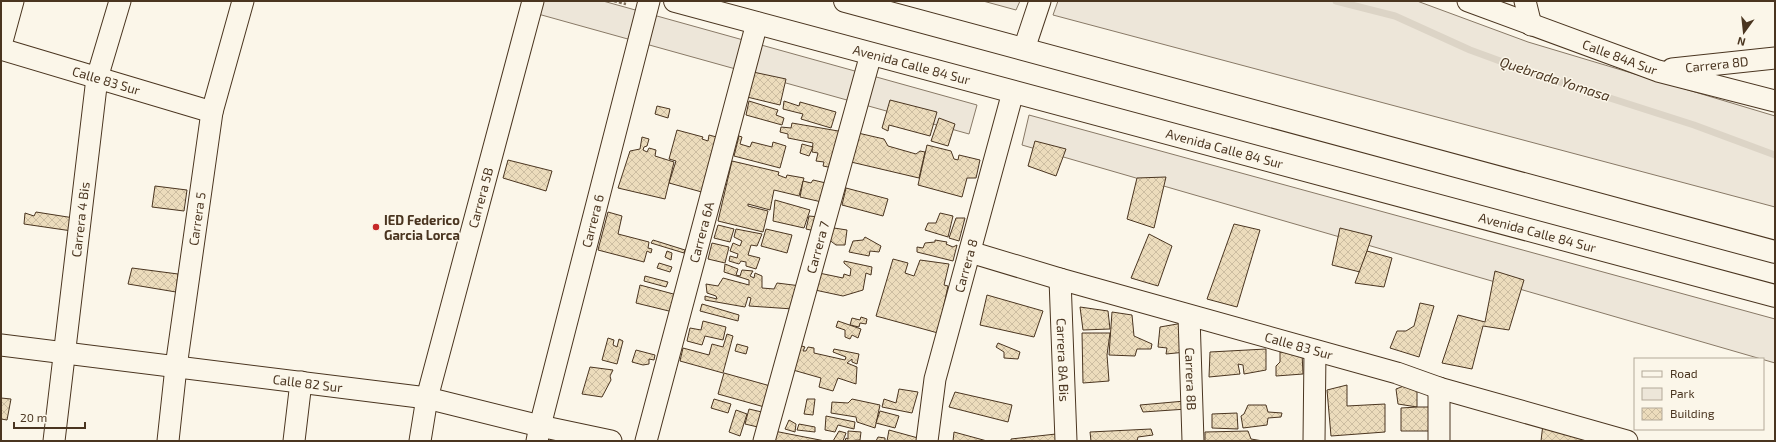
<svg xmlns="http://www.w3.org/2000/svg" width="1776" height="442" viewBox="0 0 1776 442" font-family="'Exo 2',sans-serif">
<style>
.green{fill:#ede6d9;stroke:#887966}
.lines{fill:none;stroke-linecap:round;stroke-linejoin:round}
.stream{stroke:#dcd4c6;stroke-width:7}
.building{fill:url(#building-cross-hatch);stroke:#4a3520}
.street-casing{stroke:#4a3520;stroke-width:23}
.highway-casing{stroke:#4a3520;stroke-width:24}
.path{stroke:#7f6f5c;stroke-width:2.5;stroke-dasharray:3 2;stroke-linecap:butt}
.street{stroke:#fbf6e9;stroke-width:21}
.highway{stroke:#fbf6e9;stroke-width:22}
.poi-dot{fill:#c62828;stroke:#fbf6e9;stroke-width:1.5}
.labels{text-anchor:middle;stroke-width:3;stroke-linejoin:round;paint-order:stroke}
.street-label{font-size:13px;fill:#4a3520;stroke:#fbf6e9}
.poi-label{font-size:13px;font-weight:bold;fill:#4a3520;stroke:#fbf6e9;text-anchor:start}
.water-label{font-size:14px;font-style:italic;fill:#4a3520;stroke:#fbf6e9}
</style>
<defs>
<pattern id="building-cross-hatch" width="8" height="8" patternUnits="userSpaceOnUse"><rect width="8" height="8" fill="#ecdcbc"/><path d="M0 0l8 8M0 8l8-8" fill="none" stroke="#ccbda1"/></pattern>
</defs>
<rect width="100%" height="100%" fill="#fbf6e9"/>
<g class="green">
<path d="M542,1H603L977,105L969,134L538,14Z"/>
<path d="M983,1H1020L1016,10Z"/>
<path d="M1058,1H1417L1528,42L1775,116V207L1053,15Z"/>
<path d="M1029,115L1775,319V363L1022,145Z"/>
</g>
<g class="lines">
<path class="stream" d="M1336,1L1395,16L1470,50L1538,75L1694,125L1775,155"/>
</g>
<g class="building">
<path d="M753,72L786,79L780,105L747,97Z"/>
<path d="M890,100L937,112L930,136L889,125L888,131L882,128Z"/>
<path d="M749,101L778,110L776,115L784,118L782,125L746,115Z"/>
<path d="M784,101L799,106L800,102L836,112L831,128L801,119L803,114L783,109Z"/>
<path d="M657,106L670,109L668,118L655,114Z"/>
<path d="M939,118L955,124L948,146L931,141Z"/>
<path d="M792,123L844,132L838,169L823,166L824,162L816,161L818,153L812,152L813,143L788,138V134L780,132L781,127L791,128Z"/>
<path d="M677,130L703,137L702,139L708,141L709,135L724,139L709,194L669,183L676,161L669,159Z"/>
<path d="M858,133L884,139L888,146L916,154L920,151L925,152L919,178L851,162Z"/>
<path d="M739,136L742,137L740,144L750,147L752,142L772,147L773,142L786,146L780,168L734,156Z"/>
<path d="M642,137L649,139L647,146L644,147L643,150L647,152L649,148L656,150L655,156L674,162L665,199L618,188L630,151L640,149Z"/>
<path d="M1035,141L1066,149L1056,176L1028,166Z"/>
<path d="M802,144L813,147L809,156L800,153Z"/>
<path d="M927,145L951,151L954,159L958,160L959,155L980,160L976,178H967L962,197L918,185Z"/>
<path d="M508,160L552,171L546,191L503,178Z"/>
<path d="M732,161L779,172L778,175L786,178L787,175L804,178L799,196L774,190L770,210L748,204V206L768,211L763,232L718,221Z"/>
<path d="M1166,177L1154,228L1127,219L1137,178Z"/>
<path d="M813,180L826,183V203L800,197L803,181L811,183Z"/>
<path d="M155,186L187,190L184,211L152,207Z"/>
<path d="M846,188L888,199L883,216L842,205Z"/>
<path d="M775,200L810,210L804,228L773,221Z"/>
<path d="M36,212L74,218L72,231L24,224L25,213L34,216Z"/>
<path d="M608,212L622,216L618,234L649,242L648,248L652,249L651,253L647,251L644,262L598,250Z"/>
<path d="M940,213L953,216L948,237L925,230L928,223H936Z"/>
<path d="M809,216L819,217L815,231L806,229Z"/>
<path d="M956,218H965L959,241L949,238Z"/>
<path d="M1234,224L1260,230L1237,307L1207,299Z"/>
<path d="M718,225L734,229L730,242L714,238Z"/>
<path d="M834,228L847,230L845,245H836L828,239Z"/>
<path d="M1340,228L1372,236L1360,272L1332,265Z"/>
<path d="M736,229L762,234L757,246L751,245L748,255L760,258L756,269L746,266V262L741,261L739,264L729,261L730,256L737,258L738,254L730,251L733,243L740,246L742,241L734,237Z"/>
<path d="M766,229L792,235L787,253L761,246Z"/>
<path d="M1149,234L1172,246L1158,286L1131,278Z"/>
<path d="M865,237L881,246L879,252L870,251L869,256L849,252L853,241L863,240Z"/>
<path d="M653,240L685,250L684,253L651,243Z"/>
<path d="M935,240L947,242L946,244L953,247L957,245L953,261L917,252V247L923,248L925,243L935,242Z"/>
<path d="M712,243L729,247L725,263L708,259Z"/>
<path d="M667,251L672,253L671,260L665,257Z"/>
<path d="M1367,251L1392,258L1384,287L1355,283Z"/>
<path d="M893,259L908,263L905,273L914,276L920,260L949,264L944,285L948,286L938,333L876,316Z"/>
<path d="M844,261L872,267L871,275L866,273L863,290L843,296L815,290L819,273L843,278L844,274L850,276L851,269L844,263Z"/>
<path d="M659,263L672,267L670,272L657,268Z"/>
<path d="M725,264L738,269L736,275L740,276L742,270L753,271L750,276L754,278L755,273L762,276V288L774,289L777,283L801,286L793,309L749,306L751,298L748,297L745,307L705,300V296L717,299L716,296L707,293L706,284L718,286L723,278L749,285V280L724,272Z"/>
<path d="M132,268L178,274L176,292L128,284Z"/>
<path d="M1495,271L1524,280L1509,330L1483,326L1472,369L1442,363L1458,315L1485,322Z"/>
<path d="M645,276L668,282L666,287L644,281Z"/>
<path d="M640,285L677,295L673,312L636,303Z"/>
<path d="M987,295L1043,311L1034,337L980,325Z"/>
<path d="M1420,303L1434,306L1419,357L1390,348L1397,331H1406L1414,326Z"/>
<path d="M702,304L739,315L738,321L700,311Z"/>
<path d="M1080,307L1108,311L1110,329L1083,330Z"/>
<path d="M1112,312L1132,315L1134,336L1152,344L1151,349H1137L1135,356L1109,355Z"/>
<path d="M861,317L867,319L866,324L860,323L859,327L850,325L852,318L860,320Z"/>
<path d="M703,321L726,327L723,340L705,336L702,345L687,341L690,328L701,330Z"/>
<path d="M838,321L861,329L858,338L852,335L850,339L845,337V330L836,327Z"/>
<path d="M1183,323L1186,352L1166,354L1167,348L1158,347L1160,327Z"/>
<path d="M1082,333H1110L1107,355L1109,381L1083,383Z"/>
<path d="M727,334L733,336L723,373L680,361L683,348L709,355L712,344L723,347Z"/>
<path d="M608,338L614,340L613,345L617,347L619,339L623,341L617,364L602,360Z"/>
<path d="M998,343L1020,352L1018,359L1004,358V352L996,347Z"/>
<path d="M737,344L748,347L746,354L735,351Z"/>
<path d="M802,346L805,347L803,351H806L808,347L814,348V353L845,360L846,357L833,352L834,349L859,354L857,364L852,362V359L847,363L857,367L856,384L838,378L833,391L819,387L821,378L793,370L797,350Z"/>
<path d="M1266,349V370L1244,374L1243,365L1238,364L1240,374L1209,377L1210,352Z"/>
<path d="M636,350L655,355L654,360L649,359V364L643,365L632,362Z"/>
<path d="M1280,352L1302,353L1303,374L1276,376V366L1280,362Z"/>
<path d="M590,367L613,370L610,376L611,380L602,397L582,394Z"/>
<path d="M724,373L774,387L768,408L718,394Z"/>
<path d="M1417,381V407L1398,404L1396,389Z"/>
<path d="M1347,385V406L1385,404V432L1331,436L1327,390Z"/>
<path d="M899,389L918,392L912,413L882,407L884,399L896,403Z"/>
<path d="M955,392L1012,405L1008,422L949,407Z"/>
<path d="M1,398L11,399L7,420L1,419Z"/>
<path d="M714,399L731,404L728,413L711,408Z"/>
<path d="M807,399H815L813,415L804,414Z"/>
<path d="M852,399L880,405L875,428L857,422L856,417L831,413L832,402L848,403Z"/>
<path d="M1185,401L1187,409L1143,412L1140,405Z"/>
<path d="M1248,405H1266L1268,412L1282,413L1281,417L1268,418L1267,425L1243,428L1241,416L1244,414Z"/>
<path d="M1417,407H1433V431H1401V408Z"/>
<path d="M749,409L766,413L762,428L745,424Z"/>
<path d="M736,410L747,414L740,436L729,432Z"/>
<path d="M880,411L899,416L895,428L876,423Z"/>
<path d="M1237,413L1238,429L1212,428V414Z"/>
<path d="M826,416L855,422L854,429L838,425L835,432L825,430Z"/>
<path d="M789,420L796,424L795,432L785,429Z"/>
<path d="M799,424L815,427V432L797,430Z"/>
<path d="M1543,424L1584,434L1585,441H1541Z"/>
<path d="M1151,429L1153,435L1138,437L1137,441H1091L1090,432Z"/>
<path d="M889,430L918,438L917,441H887Z"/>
<path d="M774,431L825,441H771Z"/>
<path d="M839,431L846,433L843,441H833Z"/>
<path d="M848,431L861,432L860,440L845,441L846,438L848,439Z"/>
<path d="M1248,431L1251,439L1263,441H1205V432Z"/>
<path d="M954,432L987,441H953Z"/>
<path d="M1056,434V441H1011V439Z"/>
<path d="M878,437L885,438V441H876Z"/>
</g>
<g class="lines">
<g class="street-casing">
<g id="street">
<path id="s1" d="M1468,1L1658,71L1775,101"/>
<path d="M1525,1L1531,25"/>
<path d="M1,45L13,1"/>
<path id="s2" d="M1,49L212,112"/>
<path d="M1024,49L1040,1"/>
<path id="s3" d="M1672,69L1775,58"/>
<path id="s4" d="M970,252L1060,279L1397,373L1439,388L1627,441"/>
<path id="s5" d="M1060,279L1066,441"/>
<path id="s6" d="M1189,316L1193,441"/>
<path id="s7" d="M1,345L427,398L540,426L611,441"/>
<path id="s8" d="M54,441L97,78L120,1"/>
<path id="s9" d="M168,441L176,367L212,112L243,1"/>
<path d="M294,441L301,382"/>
<path id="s10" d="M420,441L427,398L533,1"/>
<path id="s11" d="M537,441L540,426L649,1"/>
<path id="s12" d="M646,441L757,23"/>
<path id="s13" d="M764,441L871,54"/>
<path id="s14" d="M927,441L935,379L1013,92"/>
<path d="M1314,441L1315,351"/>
<path d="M1439,441V388"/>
</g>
</g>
<g class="highway-casing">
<g id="highway">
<path id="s15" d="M675,1L1775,296"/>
<path d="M845,1L1775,252"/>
</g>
</g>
<path class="path" d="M614,1L626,4"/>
<use href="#street" class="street"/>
<use href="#highway" class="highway"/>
</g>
<circle class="poi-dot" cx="376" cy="227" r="4"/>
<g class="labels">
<g class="street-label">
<text dy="5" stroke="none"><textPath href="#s1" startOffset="162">Calle 84A Sur</textPath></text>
<text dy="5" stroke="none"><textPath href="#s15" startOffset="245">Avenida Calle 84 Sur</textPath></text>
<text dy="5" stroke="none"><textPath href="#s3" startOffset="45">Carrera 8D</textPath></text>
<text dy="5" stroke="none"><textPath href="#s2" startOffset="110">Calle 83 Sur</textPath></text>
<text dy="5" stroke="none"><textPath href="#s15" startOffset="569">Avenida Calle 84 Sur</textPath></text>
<text dy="5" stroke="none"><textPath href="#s10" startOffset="251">Carrera 5B</textPath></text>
<text dy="5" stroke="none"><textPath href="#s9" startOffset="224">Carrera 5</textPath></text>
<text dy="5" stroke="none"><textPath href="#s8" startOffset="223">Carrera 4 Bis</textPath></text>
<text dy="5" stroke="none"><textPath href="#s11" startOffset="227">Carrera 6</textPath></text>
<text dy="5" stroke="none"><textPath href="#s12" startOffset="216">Carrera 6A</textPath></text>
<text dy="5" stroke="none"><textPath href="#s15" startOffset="893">Avenida Calle 84 Sur</textPath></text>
<text dy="5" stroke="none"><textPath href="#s13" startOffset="201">Carrera 7</textPath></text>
<text dy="5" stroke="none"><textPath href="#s14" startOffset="180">Carrera 8</textPath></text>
<text dy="5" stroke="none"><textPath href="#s4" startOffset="342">Calle 83 Sur</textPath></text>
<text dy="5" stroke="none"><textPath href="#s5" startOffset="81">Carrera 8A Bis</textPath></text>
<text dy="5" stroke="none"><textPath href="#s6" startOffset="63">Carrera 8B</textPath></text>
<text dy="5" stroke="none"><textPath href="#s7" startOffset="309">Calle 82 Sur</textPath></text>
</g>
<g class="poi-label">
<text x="384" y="225">IED Federico<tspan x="384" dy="15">Garcia Lorca</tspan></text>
</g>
<g class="water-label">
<text transform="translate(1555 79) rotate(18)" y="5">Quebrada Yomasa</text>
</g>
</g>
<rect width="1776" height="442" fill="none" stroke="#4a3520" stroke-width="4"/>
<rect x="1634" y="358" width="130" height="72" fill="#fbf6e9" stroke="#b4a999"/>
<rect x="1642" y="371" width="20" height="6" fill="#fbf6e9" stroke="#b4a999"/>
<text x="1670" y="378" font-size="12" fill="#4a3520">Road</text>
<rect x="1642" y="388" width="20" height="12" fill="#ede6d9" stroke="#b4a999"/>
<text x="1670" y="398" font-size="12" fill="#4a3520">Park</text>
<rect x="1642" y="408" width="20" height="12" fill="url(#building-cross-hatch)" stroke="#b4a999"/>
<text x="1670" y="418" font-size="12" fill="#4a3520">Building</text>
<g transform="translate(1744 32) rotate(195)" stroke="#fbf6e9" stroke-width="3" paint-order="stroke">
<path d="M0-3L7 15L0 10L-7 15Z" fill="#4a3520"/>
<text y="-6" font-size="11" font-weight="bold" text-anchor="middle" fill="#4a3520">N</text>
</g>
<path d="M14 422v6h71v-6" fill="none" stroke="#4a3520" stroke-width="2"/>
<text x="20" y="422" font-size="12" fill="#4a3520" stroke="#fbf6e9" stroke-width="3" paint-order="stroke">20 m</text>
</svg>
